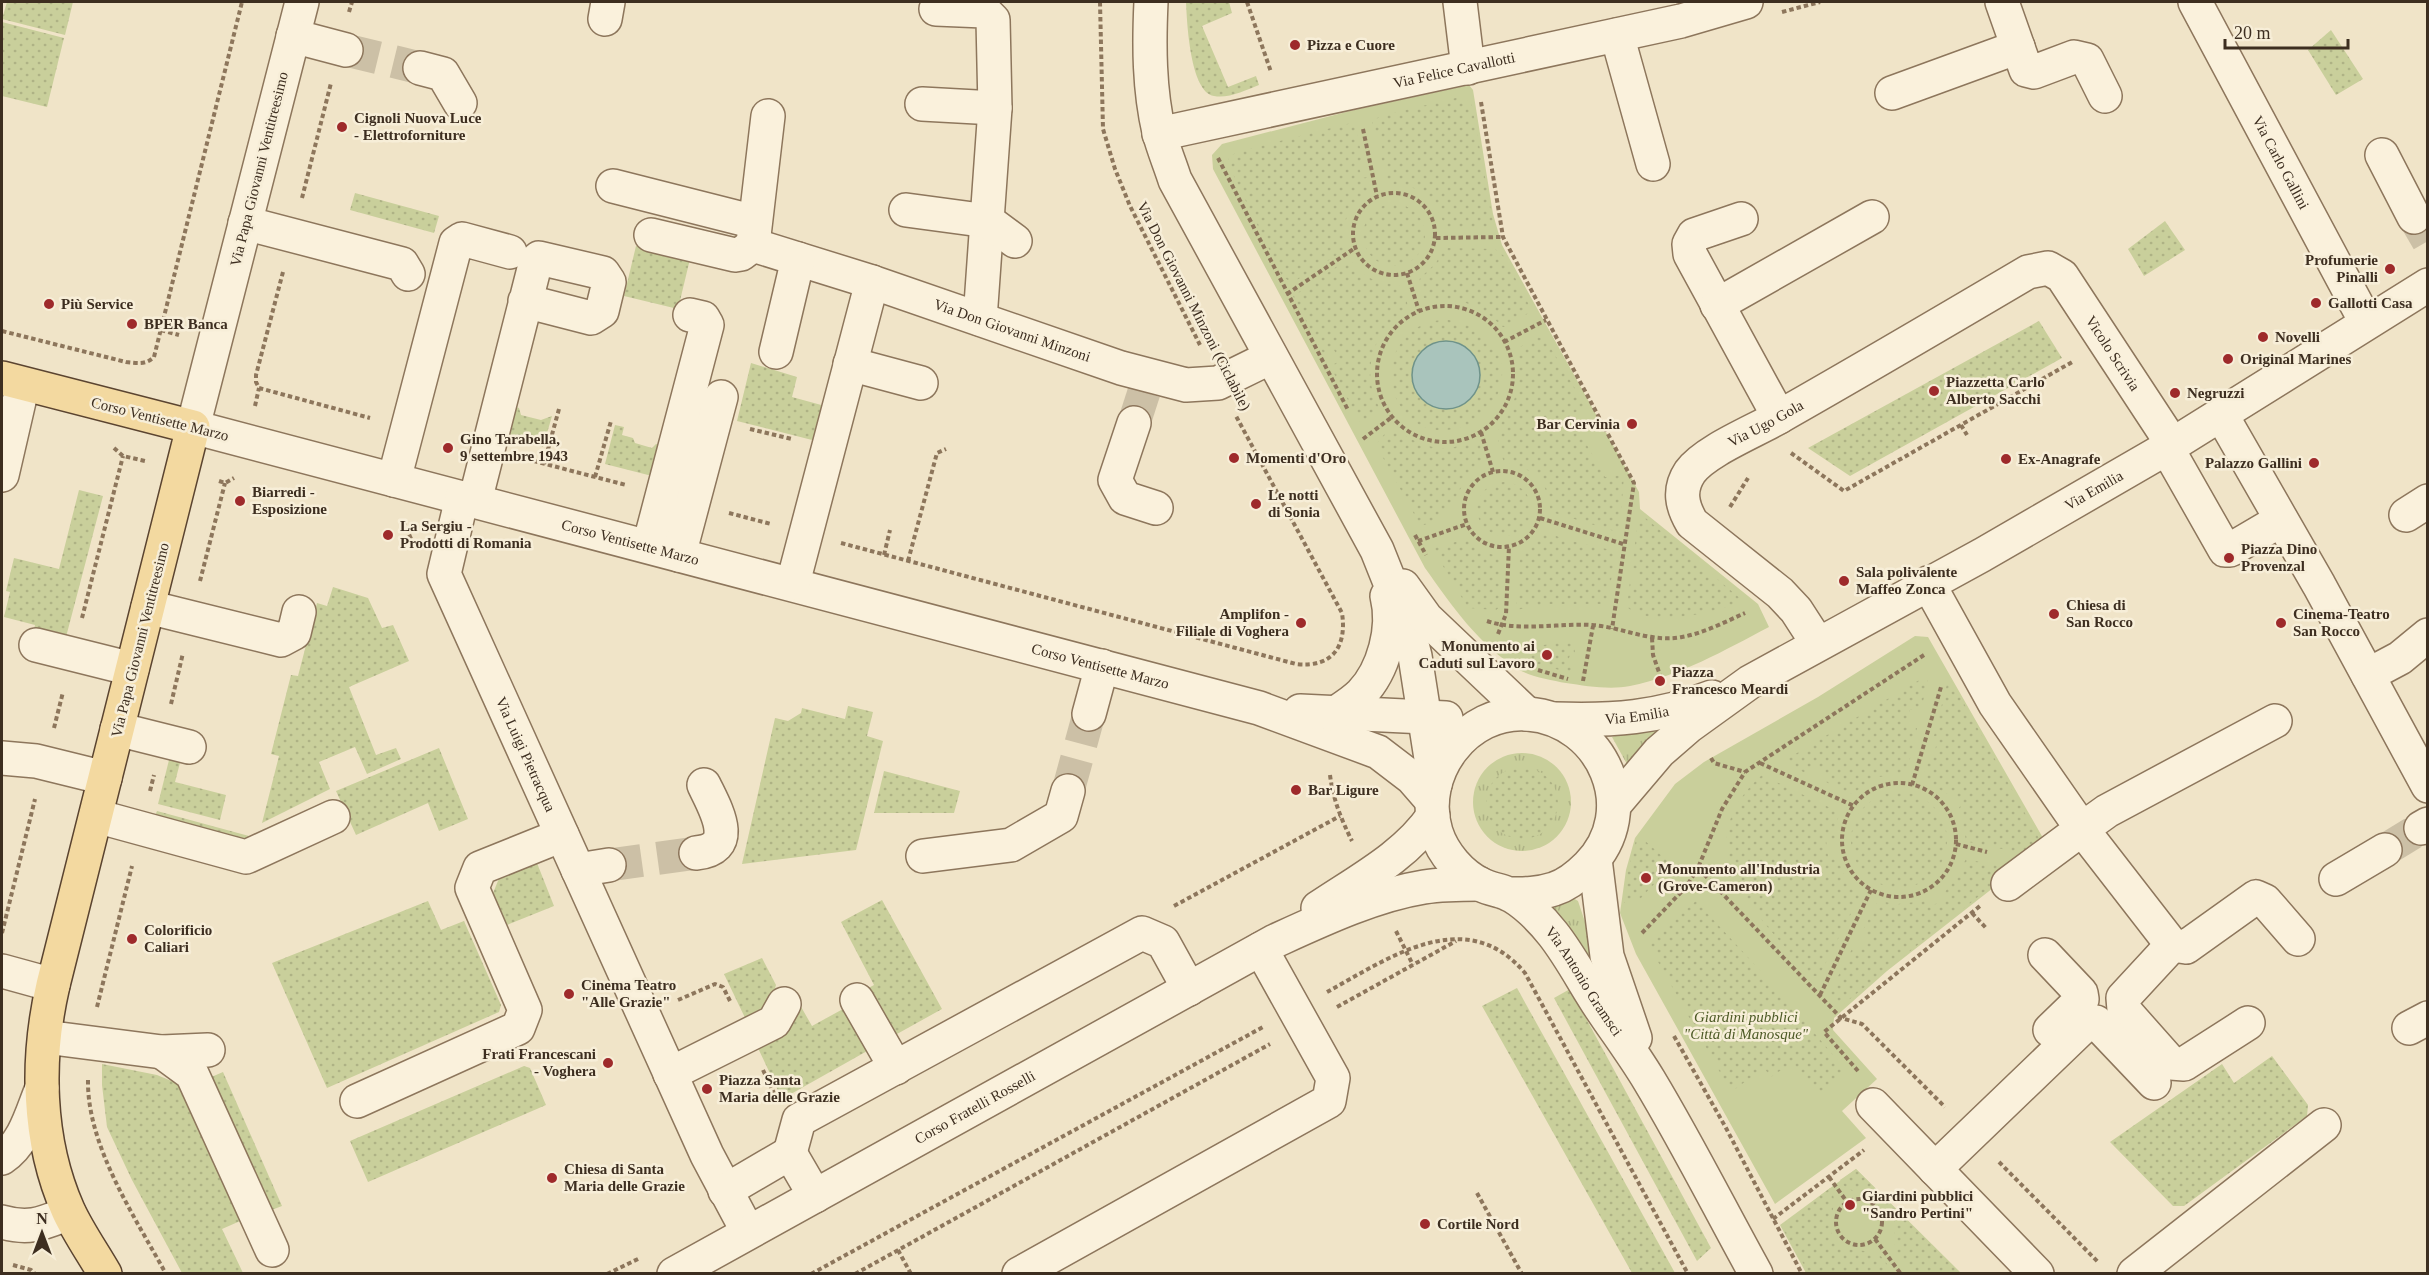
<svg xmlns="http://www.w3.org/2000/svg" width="2429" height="1275" viewBox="0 0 2429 1275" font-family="'Times New Roman',serif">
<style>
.grass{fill:url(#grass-tufts)}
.park{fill:#c9cf9b}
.garden{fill:url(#garden-dots)}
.water{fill:#a9c4bc;stroke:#6f938a;stroke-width:1.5}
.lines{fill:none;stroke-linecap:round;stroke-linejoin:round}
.minor-tunnel{stroke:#ccc0a6;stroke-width:33;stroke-dasharray:33 16;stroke-linecap:butt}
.minor-casing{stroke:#8d765c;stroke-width:36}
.major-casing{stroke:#5b4430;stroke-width:36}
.path{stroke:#8d765c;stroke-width:4;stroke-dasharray:4.5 3;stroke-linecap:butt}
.minor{stroke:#faf1dc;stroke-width:33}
.major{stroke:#f3d9a0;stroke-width:33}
.poi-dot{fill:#9e2a2b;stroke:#f7eed8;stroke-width:2}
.labels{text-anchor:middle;stroke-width:5;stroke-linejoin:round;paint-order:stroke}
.poi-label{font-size:15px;font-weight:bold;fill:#3d2e20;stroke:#f7eed8;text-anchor:start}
.street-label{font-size:15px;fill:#3d2e20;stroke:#f7eed8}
.park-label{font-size:15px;font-style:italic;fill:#4d5a26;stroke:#f7eed8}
</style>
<defs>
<pattern id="grass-tufts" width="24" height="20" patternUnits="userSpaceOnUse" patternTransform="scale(1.5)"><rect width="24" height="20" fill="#c9cf9b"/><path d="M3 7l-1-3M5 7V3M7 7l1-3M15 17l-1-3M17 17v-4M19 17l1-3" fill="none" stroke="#aeb285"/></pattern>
<pattern id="garden-dots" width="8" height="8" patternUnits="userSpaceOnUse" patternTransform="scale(1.5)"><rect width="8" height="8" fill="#c9cf9b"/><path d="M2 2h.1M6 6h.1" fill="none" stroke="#aeb285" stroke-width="1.8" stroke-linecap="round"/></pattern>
</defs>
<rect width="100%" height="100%" fill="#f0e4c8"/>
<g class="grass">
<path d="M1675,717L1628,766L1612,737Z"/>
<circle cx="1522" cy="802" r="49"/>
<path d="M1573,898L1578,901L1595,952L1584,959L1549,912L1552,906Z"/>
</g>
<g class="park">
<path d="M1469,85L1473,90L1493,214L1502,245L1639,492L1640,509L1758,604L1769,627C1725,650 1680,676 1630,686C1610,690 1586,686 1566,683C1551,680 1531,677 1518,669C1478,644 1452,606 1425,568L1213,169L1212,155L1222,144L1350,111Z"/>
<path d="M1915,636L1928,637L2043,838L2016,870L1887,971L1834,1018L1833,1030L1877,1079L1842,1111L1866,1138L1775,1204L1636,954L1620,913L1626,870L1635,838L1675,784L1704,762L1818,697Z"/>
<path d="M1856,1169L1961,1273H1806L1780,1225Z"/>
</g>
<g class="garden">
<path d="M7,2H73L65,35L2,19Z"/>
<path d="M1186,2H1229L1232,13L1202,26L1228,87L1256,76L1259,85C1246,90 1228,99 1214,96C1190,92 1187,22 1186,2Z"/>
<path d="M2,22L64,38L47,107L2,96Z"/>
<path d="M2331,30L2363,79L2336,95L2308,50Z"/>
<path d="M1460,97L1461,102L1471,100L1493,221L1490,228L1448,229L1445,227C1436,199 1420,184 1389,184L1380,154L1383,153L1380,139L1376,138L1372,122L1380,116Z"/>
<path d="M1351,123L1355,125L1363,161L1358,163L1362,178L1368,177L1370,190C1351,203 1340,222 1345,245L1342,252L1292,283L1282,276L1228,164L1229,157L1237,152Z"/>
<path d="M355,193L439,216L434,233L350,210Z"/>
<circle cx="1394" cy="235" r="31"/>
<path d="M2165,221L2185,250L2144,276L2128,249Z"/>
<path d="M636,246L690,259L678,309L624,296Z"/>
<path d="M1448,248L1495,249L1504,256L1531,309L1530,312L1508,327H1503L1486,312L1464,302L1424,298L1419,283L1420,278L1436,263L1442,252Z"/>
<path d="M1345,261L1352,262C1364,279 1379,283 1399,285C1402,290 1409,301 1407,307C1404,315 1393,321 1387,327C1368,349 1365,381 1379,407L1375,414L1364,423L1359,421L1330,366L1340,361L1333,348L1323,353L1293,296Z"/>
<path d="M1449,320C1462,323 1473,326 1483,334C1525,369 1493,434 1437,430C1420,429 1406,417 1398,402C1380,372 1397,330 1431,322C1437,320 1443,320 1449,320Z"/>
<path d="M2039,321L2062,358L1850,476L1808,448Z"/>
<path d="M1538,337L1546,340L1586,407L1570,415L1605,477L1624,475L1620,528L1614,531L1551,512C1549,506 1550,499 1547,493C1540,473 1523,466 1504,462C1487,417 1511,424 1518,386C1520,373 1514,359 1518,348Z"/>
<path d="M751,363L797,377L792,397L825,406L816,441L737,421Z"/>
<path d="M512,406L519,408L521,415L541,420L552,416L543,447L504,437Z"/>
<path d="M615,425L624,427L622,435L633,438L635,443L652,448L656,444L661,445L652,476L605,464Z"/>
<path d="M1396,430C1413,441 1430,450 1451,448C1460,446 1471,441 1480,444L1483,463L1467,477L1451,506L1433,522L1424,525L1419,523L1376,445L1386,432Z"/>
<circle cx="1504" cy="509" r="27"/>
<path d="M79,490L103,496L66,637L34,629L35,625L4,617L10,592L6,591L14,558L59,569Z"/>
<path d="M1642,515L1742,600L1740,603C1712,612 1651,629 1627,607L1630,581L1637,582L1639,569L1632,568L1638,520Z"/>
<path d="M1543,533H1550L1563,539L1611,550L1615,557L1607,604H1545L1516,610L1520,557Z"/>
<path d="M1466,539L1486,553L1499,556L1501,563V606L1496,610L1468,608L1434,551V548Z"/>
<path d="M333,587L368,598L382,628L393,625L409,661L349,687L376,755L396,748L401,759L367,774L355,747L319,762L330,789L262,823L279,756L271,754L291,675L298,676L317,603L327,606Z"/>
<path d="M1568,641L1574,644L1575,653L1571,652L1568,661L1573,663L1571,671L1567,672L1537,664L1514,650Z"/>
<path d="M1926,676L1928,680L1921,710H1910L1908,727L1917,728L1907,772L1874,778L1854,793L1846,794L1823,780L1824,772L1811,766L1805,773L1791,765L1787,759Z"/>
<path d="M1948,680L1952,682L2041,842L2029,851L2021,853L1969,842L1966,840L1959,808L1962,803L1952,791L1946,794L1927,781L1924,775L1929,755H1934L1938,737L1934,736Z"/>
<path d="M848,706L873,712L867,736L883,741L856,850L742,864L775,718L788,721L801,713L802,708L845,719Z"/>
<path d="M439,748L468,819L439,831L428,803L356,835L336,791Z"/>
<path d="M170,756L181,759L175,782L226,795L220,820L158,804Z"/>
<circle cx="1522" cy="803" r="36"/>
<path d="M884,771L960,791L954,813H874Z"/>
<path d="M1762,775L1839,812L1835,839L1826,840L1828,856L1837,857L1846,880L1860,893L1859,898L1819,976H1811C1760,917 1680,849 1762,775Z"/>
<circle cx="1899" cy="840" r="48"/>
<path d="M157,811L249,836L248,840L155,816Z"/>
<path d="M1643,839L1672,865L1640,899L1624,903L1628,870L1636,840Z"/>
<path d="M535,858L554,906L502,927L491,898L502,871Z"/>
<path d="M1966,859L2013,869L1841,1006L1829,994L1852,949L1859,952L1866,939L1862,932L1878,901L1898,904L1924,901L1928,907L1945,900L1943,894L1955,880Z"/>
<path d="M882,900L942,1009L888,1039L861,992L874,985L841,922Z"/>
<path d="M428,901L441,930L464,921L501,1005L499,1012L327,1088L272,963Z"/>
<path d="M1696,901L1769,980L1846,1070L1821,1092L1790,1064L1771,1077L1764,1068L1731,1092L1652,951L1650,943L1653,938Z"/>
<path d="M762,958L776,985L767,1015L748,1024L724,974Z"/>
<path d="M1517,988L1675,1273H1632L1482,1006Z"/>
<path d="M1570,989L1711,1248L1697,1261L1554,998Z"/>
<path d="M849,998L876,1046L782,1099L757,1046L790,1028L797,1006L800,1005L812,1026L843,1009L840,1003Z"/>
<path d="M2272,1056L2308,1105L2307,1116L2184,1206H2173L2110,1142L2222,1064L2234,1083Z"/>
<path d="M102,1064L157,1075L181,1085L247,1218L222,1229L243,1273H182L132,1180L107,1127L102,1085Z"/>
<path d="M524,1066L530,1068L546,1105L368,1182L350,1141Z"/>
<path d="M223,1072L282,1206L269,1211L209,1078Z"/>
<path d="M1856,1169L1960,1273H1914C1907,1266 1897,1257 1895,1246C1893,1232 1899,1218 1887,1206C1872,1189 1849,1198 1840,1180Z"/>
<path d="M1830,1188C1842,1206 1821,1222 1836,1241C1847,1255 1865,1247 1879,1255C1885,1259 1889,1268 1893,1273H1809L1781,1226Z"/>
</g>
<circle class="water" cx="1446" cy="375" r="34"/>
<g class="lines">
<g class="minor-tunnel">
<path d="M346,50L420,68"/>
<path d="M2414,217L2428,241"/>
<path d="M1134,423L1144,392"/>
<path d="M1068,791L1089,714"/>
<path d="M2385,850L2421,828"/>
<path d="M609,865L696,853"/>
</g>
<g class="minor-casing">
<g id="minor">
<path id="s1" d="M302,2L193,427L1259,708L1378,752L1412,778L1432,801"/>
<path d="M1151,2C1149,45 1149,89 1159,132C1163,148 1170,164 1175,180L1377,550L1407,625L1415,656L1435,784"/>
<path d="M1460,2L1468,68"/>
<path d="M2002,2L2026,70L2034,72L2074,57L2087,60L2105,96"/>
<path id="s2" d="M2195,2L2366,322"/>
<path d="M936,9L984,11L993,20L995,108L980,319"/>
<path d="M605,19L608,2"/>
<path d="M1617,35L1653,164"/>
<path d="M293,36L346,50"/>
<path d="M420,68L443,74L460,103"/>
<path d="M1892,93L2018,47"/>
<path d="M922,104L995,108"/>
<path id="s3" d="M1159,134L1681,21L1746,2"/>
<path d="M2382,155L2414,217"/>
<path d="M613,186L755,222"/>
<path d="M906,210L988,221L1015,241"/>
<path d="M1741,219L1694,235L1689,244L1690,254L1779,417"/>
<path d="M245,223L402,264L408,274"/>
<path d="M651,235L735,255L741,254L753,245"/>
<path d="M753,244L768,116"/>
<path id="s4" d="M753,245L872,282L1121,368L1186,385L1218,383L1271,357"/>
<path d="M1717,305L1872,217"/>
<path d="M776,352L798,259"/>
<path d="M850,364L921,383"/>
<path d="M2222,416L2319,585L2428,786"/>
<path d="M1134,423L1115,480L1125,498L1156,508"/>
<path d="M2167,448L2225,550H2230L2281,520"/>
<path d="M2,475L23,384"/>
<path d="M394,480L456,243L462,239L510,252"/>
<path id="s5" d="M462,498L444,574L707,1155L748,1232"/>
<path d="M475,501L536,261L539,258L603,273L609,282L602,311L591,318L525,301"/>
<path d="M2406,515L2428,501"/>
<path d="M649,546L707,325L703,318L690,315"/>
<path d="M679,555L721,397"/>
<path d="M793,583L872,282"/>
<path d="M1928,583L1995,704L2082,829L2008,884"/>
<path d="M1403,586L1426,618L1527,714"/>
<path d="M148,607L281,640L294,633L299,612"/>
<path id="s6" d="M1818,644L1796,610L1780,593L1692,523C1682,506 1678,490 1690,472C1705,451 1755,431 1779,417C1862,370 1945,321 2028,272L2048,268L2062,276L2173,445"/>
<path d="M36,645L132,669"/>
<path d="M2368,675L2400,658L2428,635"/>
<path d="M1300,711L1446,718"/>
<path d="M1089,714L1102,666"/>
<path d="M1334,714C1343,708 1353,702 1361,694C1384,670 1395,628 1387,596"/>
<path id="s7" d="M1555,719C1612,721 1658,718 1712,697"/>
<path d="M2275,721L2107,811L2082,829L2172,945L2186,947L2256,897L2265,901L2298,939"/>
<path d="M117,729L189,747"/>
<path d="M2,758L36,761L105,778"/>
<path id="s8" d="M1614,805L1659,752L1689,726L1750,682L1982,555L2167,448L2428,285"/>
<path d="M96,816L246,857L333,817"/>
<path d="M2421,828L2428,824"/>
<path d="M696,853C740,849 715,808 704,785"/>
<path d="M923,856L1011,845L1061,816L1068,791"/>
<path d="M1595,859L1607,956L1635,1038"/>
<path d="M578,870L609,865"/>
<path d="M2336,879L2385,850"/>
<path id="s9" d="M1508,894C1524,894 1539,894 1554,889C1567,885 1578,876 1588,866C1643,811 1603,720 1528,714C1466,709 1418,774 1436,832C1443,854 1461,875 1482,885C1490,889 1499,890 1506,893C1523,900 1542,920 1553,934C1571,957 1584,983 1600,1007C1616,1031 1634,1055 1649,1080C1687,1143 1720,1209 1756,1274"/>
<path d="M1318,908C1358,881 1406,856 1433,816"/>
<path d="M2172,945L2123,998L2124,1010L2171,1063L2184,1064L2248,1023"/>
<path d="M2045,955L2081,993L2082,999L2050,1030"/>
<path d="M2,971L53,985"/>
<path d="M857,1000L896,1068"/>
<path d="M2409,1028L2428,1018"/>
<path d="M45,1037L162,1052L208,1050"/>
<path d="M162,1052L192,1074L272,1250"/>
<path d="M670,1074L774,1022L784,1004"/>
<path d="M357,1101L518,1028L525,1010L472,888L480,868L562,835"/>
<path d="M1873,1105L2037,1274"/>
<path d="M790,1153L799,1120L1142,933L1163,942L1189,989"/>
<path d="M2,1158C25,1143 32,1112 42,1088"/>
<path d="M1935,1169L2089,1021L2096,1022L2154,1083"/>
<path d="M725,1191L790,1153L815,1196"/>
<path d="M2,1222C30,1230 43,1223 69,1213"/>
<path id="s10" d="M674,1274L1275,941C1321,920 1374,895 1424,887C1443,884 1461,884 1480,884"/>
<path d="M1019,1274L1329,1101L1333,1078L1261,949"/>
<path d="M2134,1274L2324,1125"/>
</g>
</g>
<g class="major-casing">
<path id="major" d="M2,378L193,427L53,985C36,1059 37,1140 68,1210C78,1232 93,1253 105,1274"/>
</g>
<g class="path">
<path d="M1100,2L1103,129L1115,169L1130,206L1200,345"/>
<path d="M1247,2L1271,72"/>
<path d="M349,12L352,2"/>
<path d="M1782,12L1820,2"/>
<path d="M1481,102L1503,237L1634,483L1612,629"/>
<path d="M1363,129L1377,196"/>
<path d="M1218,158L1348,410"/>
<circle cx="1394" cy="234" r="41"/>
<path d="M302,198L331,83"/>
<path d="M1436,238L1503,237"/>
<path d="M283,272L256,375V382L259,388L370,418"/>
<path d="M1407,273L1419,311"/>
<path d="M1287,294L1355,248"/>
<circle cx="1445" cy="374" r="68"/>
<path d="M161,330L179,335"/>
<path d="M2,331L126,362C137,363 146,365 154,357L242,2"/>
<path d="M1504,342L1546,320"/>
<path d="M255,406L259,388"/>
<path d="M1961,425L1967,435"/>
<path d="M750,429L792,439"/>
<path d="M1481,432L1493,472"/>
<path d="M1363,439L1392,417"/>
<path d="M114,448L123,456L145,461"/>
<path d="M1791,453L1844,491L2074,361"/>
<path d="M526,459L626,485"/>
<path d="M544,464L559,409"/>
<circle cx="1502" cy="509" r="38"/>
<path d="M595,477L611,421"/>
<path d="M219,481L225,483L234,478"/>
<path d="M1730,507L1748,478"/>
<path d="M729,513L771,524"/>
<path d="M1540,518L1623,544"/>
<path d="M403,521L412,541"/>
<path d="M1415,535L1426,555"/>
<path d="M1418,541L1467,524"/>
<path d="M841,543L1296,664C1333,668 1347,646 1342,613L1236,416"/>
<path d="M884,555L890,530"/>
<path d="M908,561L937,453L946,449"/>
<path d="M200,581L225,483"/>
<path d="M82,618L123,456"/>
<path d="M1487,621C1520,632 1557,623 1592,625C1622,627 1650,643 1682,637C1704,633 1725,622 1745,613"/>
<path d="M1498,634L1506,614L1509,546"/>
<path d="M1652,638L1653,655L1660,675"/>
<path d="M1924,655L1745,772L1722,809L1698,868L1841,1018L1862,1024L1945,1107"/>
<path d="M1538,670L1568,679"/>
<path d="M1583,681L1593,626"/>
<path d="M171,704L183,653"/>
<path d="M54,728L63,692"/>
<path d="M1711,758L1714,763L1745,772"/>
<path d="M1760,763L1854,806"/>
<path d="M1330,775C1333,799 1341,819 1352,841"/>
<circle cx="1899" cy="840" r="57"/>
<path d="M1912,785L1941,687"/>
<path d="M150,791L154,775"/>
<path d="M1956,844L1987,852"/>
<path d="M1174,906L1340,816"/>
<path d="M1972,913L1986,928"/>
<path d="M1396,931L1413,965"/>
<path d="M2,933L35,799"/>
<path d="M1642,933L1686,887L1698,868"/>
<path d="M1327,992C1389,958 1466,903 1525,973L1688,1274"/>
<path d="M1820,995L1871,890"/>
<path d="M678,1000L715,984L723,987L730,1001"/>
<path d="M97,1007L132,866"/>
<path d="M1337,1007L1456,941"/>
<path d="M1674,1036L1726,1128L1802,1274"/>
<path d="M763,1070L774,1093"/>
<path d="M1858,1071L1824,1032L1980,906"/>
<path d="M88,1080C87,1146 135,1217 166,1274"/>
<path d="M1999,1162L2099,1263"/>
<path d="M1829,1177L1847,1202"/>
<path d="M1477,1193L1522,1274"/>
<circle cx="1859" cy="1222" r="23"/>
<path d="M1773,1219L1864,1150"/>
<path d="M1875,1239L1901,1274"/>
<path d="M898,1250L911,1274"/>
<path d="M13,1265L31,1270L35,1274"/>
<path d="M607,1274L640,1258"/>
<path d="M811,1274L1263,1027"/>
<path d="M855,1274L1270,1044"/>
</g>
<use href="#minor" class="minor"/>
<use href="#major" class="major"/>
</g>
<g class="poi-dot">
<circle cx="1295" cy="45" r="6"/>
<circle cx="342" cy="127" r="6"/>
<circle cx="2390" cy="269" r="6"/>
<circle cx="2316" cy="303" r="6"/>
<circle cx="49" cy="304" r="6"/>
<circle cx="132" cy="324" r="6"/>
<circle cx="2263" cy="337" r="6"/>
<circle cx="2228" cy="359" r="6"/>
<circle cx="1934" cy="391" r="6"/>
<circle cx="2175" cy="393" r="6"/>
<circle cx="1632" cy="424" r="6"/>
<circle cx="448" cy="448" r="6"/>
<circle cx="1234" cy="458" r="6"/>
<circle cx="2006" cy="459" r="6"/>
<circle cx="2314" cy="463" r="6"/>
<circle cx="240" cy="501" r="6"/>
<circle cx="1256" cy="504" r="6"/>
<circle cx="388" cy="535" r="6"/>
<circle cx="2229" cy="558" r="6"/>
<circle cx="1844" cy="581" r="6"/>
<circle cx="2054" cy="614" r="6"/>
<circle cx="1301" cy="623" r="6"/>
<circle cx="2281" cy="623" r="6"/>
<circle cx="1547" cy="655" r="6"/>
<circle cx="1660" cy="681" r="6"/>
<circle cx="1296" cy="790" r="6"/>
<circle cx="1646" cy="878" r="6"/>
<circle cx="132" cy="939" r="6"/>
<circle cx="569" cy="994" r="6"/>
<circle cx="608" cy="1063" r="6"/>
<circle cx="707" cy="1089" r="6"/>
<circle cx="552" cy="1178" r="6"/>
<circle cx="1850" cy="1205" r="6"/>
<circle cx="1425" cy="1224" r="6"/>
</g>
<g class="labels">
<g class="poi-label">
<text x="1307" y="50">Pizza e Cuore</text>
<text x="354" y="123">Cignoli Nuova Luce<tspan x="354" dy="17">- Elettroforniture</tspan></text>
<text x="2378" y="265" text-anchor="end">Profumerie<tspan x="2378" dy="17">Pinalli</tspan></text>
<text x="2328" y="308">Gallotti Casa</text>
<text x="61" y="309">Più Service</text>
<text x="144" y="329">BPER Banca</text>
<text x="2275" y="342">Novelli</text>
<text x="2240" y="364">Original Marines</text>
<text x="1946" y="387">Piazzetta Carlo<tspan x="1946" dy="17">Alberto Sacchi</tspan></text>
<text x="2187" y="398">Negruzzi</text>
<text x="1620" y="429" text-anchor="end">Bar Cervinia</text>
<text x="460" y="444">Gino Tarabella,<tspan x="460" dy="17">9 settembre 1943</tspan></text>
<text x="1246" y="463">Momenti d'Oro</text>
<text x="2018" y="464">Ex-Anagrafe</text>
<text x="2302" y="468" text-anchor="end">Palazzo Gallini</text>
<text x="252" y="497">Biarredi -<tspan x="252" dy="17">Esposizione</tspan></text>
<text x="1268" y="500">Le notti<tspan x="1268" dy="17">di Sonia</tspan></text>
<text x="400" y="531">La Sergiu -<tspan x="400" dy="17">Prodotti di Romania</tspan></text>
<text x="2241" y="554">Piazza Dino<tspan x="2241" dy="17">Provenzal</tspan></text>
<text x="1856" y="577">Sala polivalente<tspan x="1856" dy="17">Maffeo Zonca</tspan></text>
<text x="2066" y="610">Chiesa di<tspan x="2066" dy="17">San Rocco</tspan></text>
<text x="1289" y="619" text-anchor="end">Amplifon -<tspan x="1289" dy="17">Filiale di Voghera</tspan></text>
<text x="2293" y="619">Cinema-Teatro<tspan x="2293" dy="17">San Rocco</tspan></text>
<text x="1535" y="651" text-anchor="end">Monumento ai<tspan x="1535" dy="17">Caduti sul Lavoro</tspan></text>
<text x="1672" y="677">Piazza<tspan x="1672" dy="17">Francesco Meardi</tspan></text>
<text x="1308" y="795">Bar Ligure</text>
<text x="1658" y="874">Monumento all'Industria<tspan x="1658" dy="17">(Grove-Cameron)</tspan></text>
<text x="144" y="935">Colorificio<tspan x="144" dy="17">Caliari</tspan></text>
<text x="581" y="990">Cinema Teatro<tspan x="581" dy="17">"Alle Grazie"</tspan></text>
<text x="596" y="1059" text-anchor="end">Frati Francescani<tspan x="596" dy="17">- Voghera</tspan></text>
<text x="719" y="1085">Piazza Santa<tspan x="719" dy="17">Maria delle Grazie</tspan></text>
<text x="564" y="1174">Chiesa di Santa<tspan x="564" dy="17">Maria delle Grazie</tspan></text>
<text x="1862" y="1201">Giardini pubblici<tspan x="1862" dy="17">"Sandro Pertini"</tspan></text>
<text x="1437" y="1229">Cortile Nord</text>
</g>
<g class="street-label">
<text dy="5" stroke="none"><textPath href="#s3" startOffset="302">Via Felice Cavallotti</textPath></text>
<text dy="5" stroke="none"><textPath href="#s2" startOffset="182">Via Carlo Gallini</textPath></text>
<text transform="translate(259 169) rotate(-76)" y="5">Via Papa Giovanni Ventitreesimo</text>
<text transform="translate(1194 306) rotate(63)" y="5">Via Don Giovanni Minzoni (Ciclabile)</text>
<text dy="5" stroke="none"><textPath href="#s4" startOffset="273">Via Don Giovanni Minzoni</textPath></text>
<text dy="5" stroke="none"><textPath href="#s6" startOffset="753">Vicolo Scrivia</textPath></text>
<text transform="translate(160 419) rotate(14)" y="5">Corso Ventisette Marzo</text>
<text dy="5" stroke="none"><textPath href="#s6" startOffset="321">Via Ugo Gola</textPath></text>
<text dy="5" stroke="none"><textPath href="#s8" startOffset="578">Via Emilia</textPath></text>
<text dy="5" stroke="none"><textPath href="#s1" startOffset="891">Corso Ventisette Marzo</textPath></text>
<text transform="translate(140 640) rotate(-76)" y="5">Via Papa Giovanni Ventitreesimo</text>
<text dy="5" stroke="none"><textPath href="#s1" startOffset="1377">Corso Ventisette Marzo</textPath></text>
<text dy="5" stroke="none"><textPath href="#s7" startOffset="82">Via Emilia</textPath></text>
<text dy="5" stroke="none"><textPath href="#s5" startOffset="276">Via Luigi Pietracqua</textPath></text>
<text dy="5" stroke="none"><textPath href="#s9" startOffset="684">Via Antonio Gramsci</textPath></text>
<text dy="5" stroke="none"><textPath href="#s10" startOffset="344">Corso Fratelli Rosselli</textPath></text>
</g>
<g class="park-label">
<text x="1746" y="1022">Giardini pubblici<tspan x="1746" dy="17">"Città di Manosque"</tspan></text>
</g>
</g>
<rect width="2429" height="1275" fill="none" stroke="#3d2e20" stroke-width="6"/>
<g transform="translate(42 1233)" stroke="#f7eed8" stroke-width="4.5" paint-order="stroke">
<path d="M0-4.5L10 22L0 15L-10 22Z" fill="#3d2e20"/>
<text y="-9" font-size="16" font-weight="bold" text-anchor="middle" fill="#3d2e20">N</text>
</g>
<path d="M2225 39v9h123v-9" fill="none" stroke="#3d2e20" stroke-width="3"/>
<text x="2234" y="39" font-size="18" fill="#3d2e20" stroke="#f7eed8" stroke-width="4.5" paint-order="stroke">20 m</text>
</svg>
